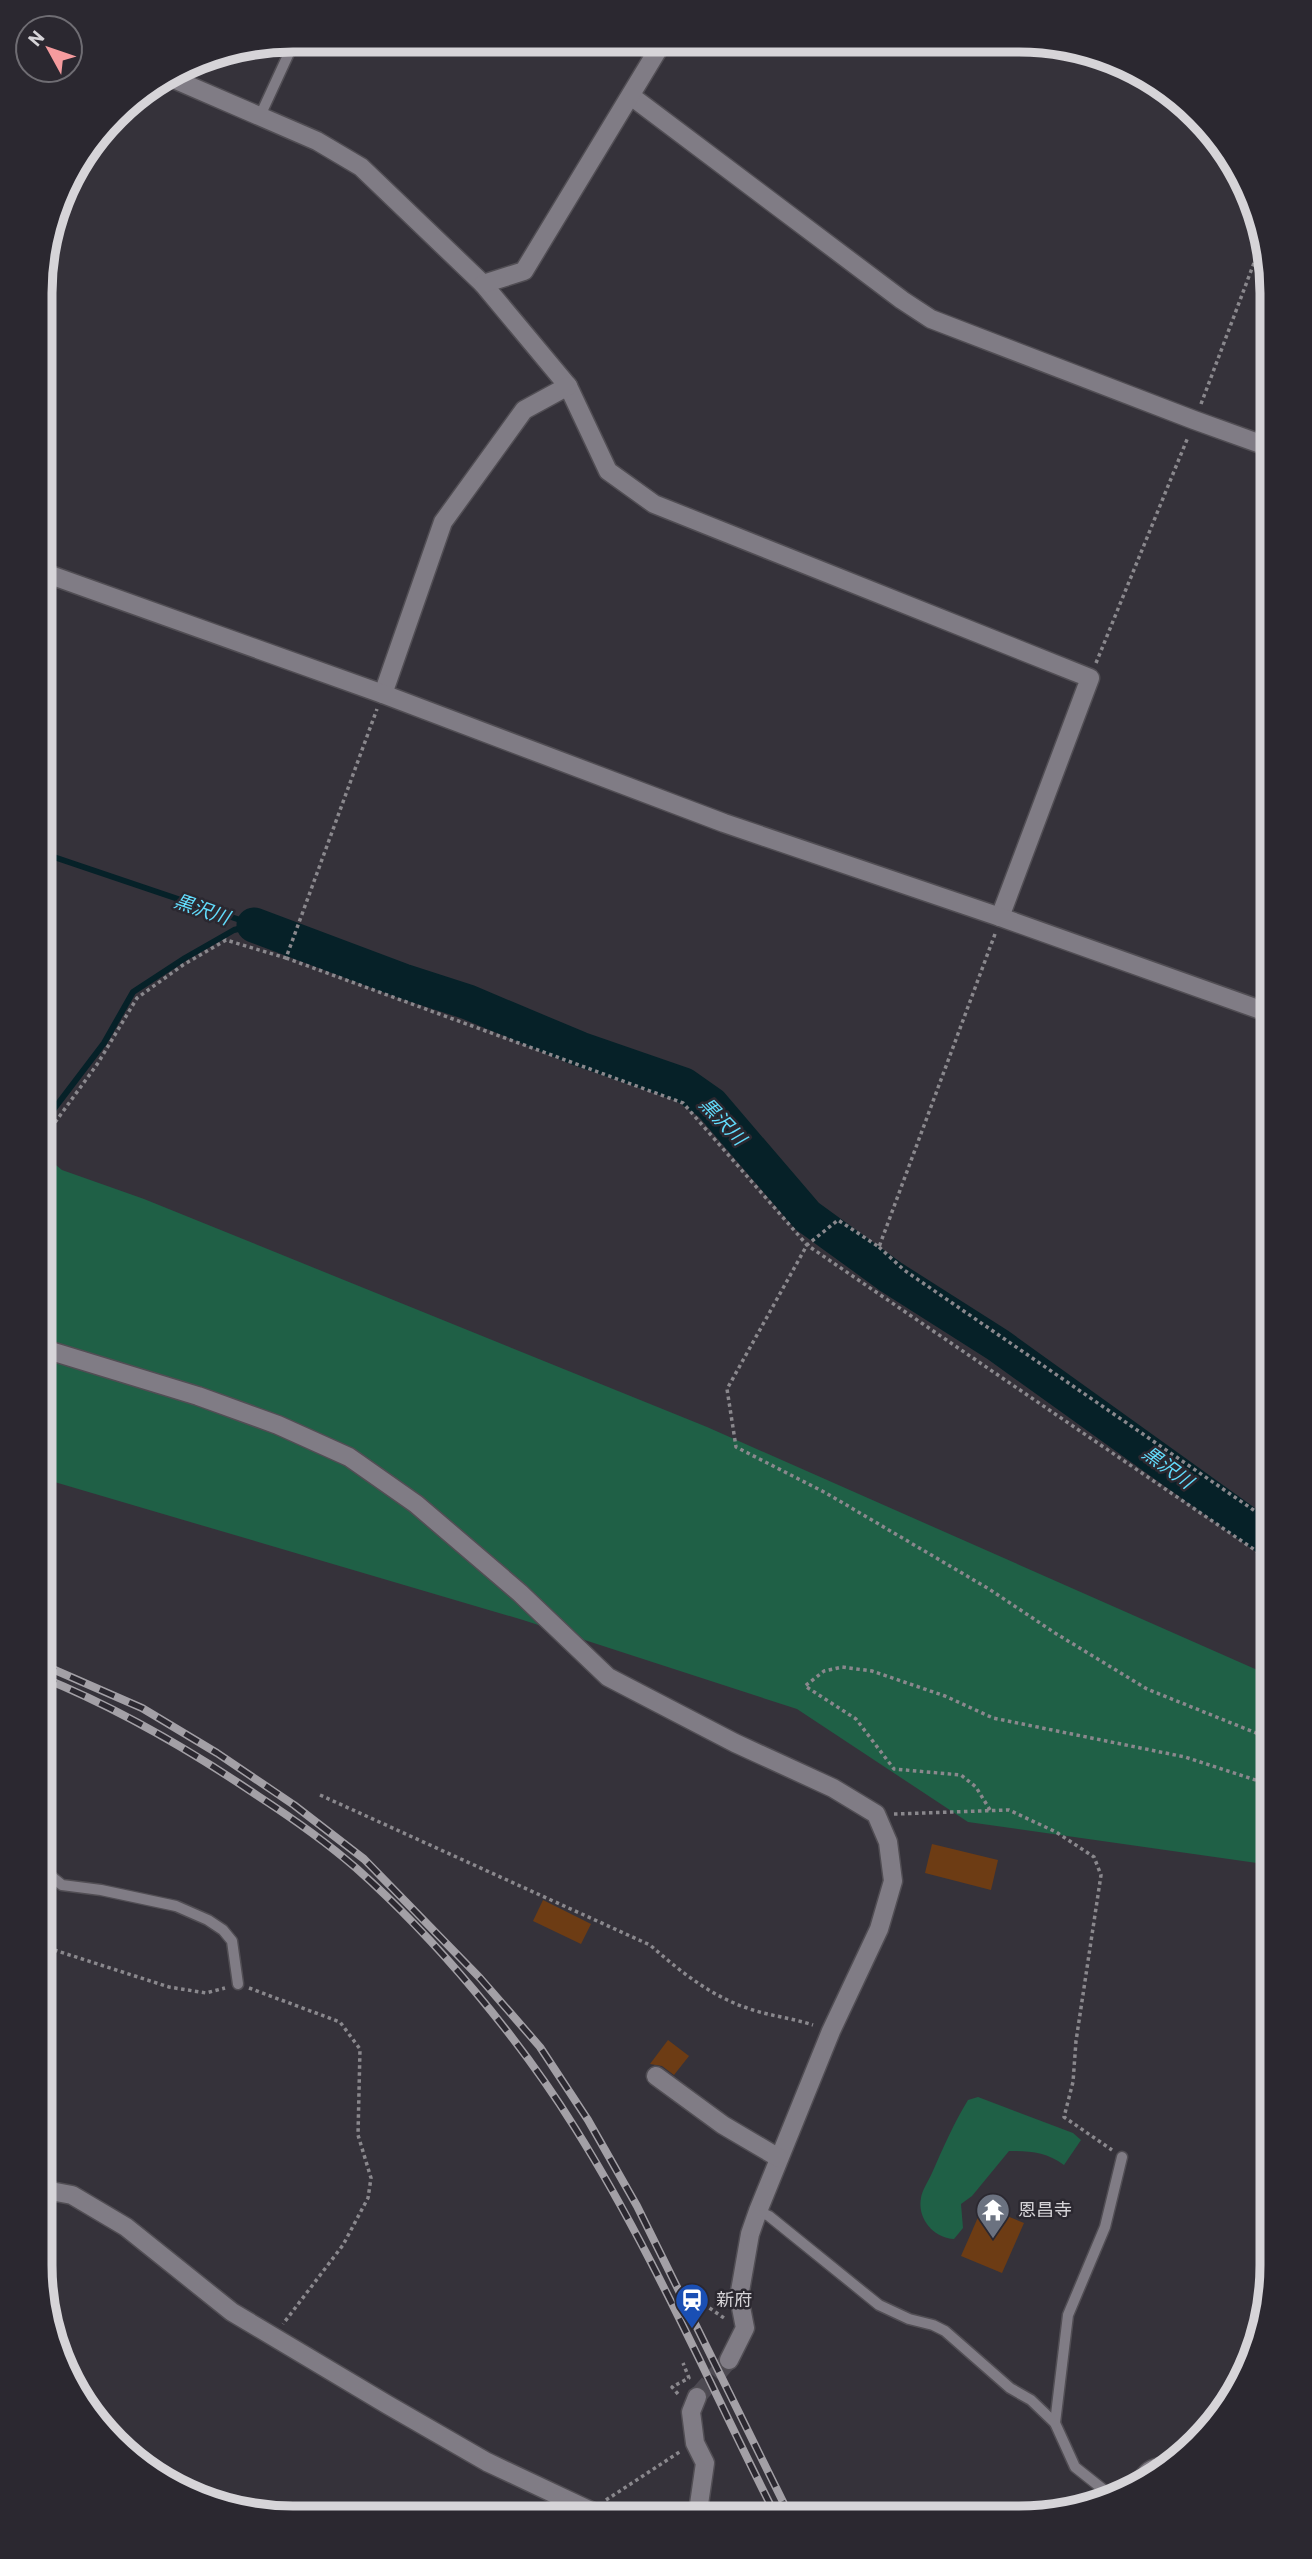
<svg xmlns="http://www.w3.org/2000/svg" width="1312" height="2559" viewBox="0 0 1312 2559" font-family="Barlow,'Noto Sans JP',sans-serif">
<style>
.green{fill:#1f6046}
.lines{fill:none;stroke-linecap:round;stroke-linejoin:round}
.stream{stroke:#062128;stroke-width:6}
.river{stroke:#062128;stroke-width:35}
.building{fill:#6d3c14}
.street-tunnel{stroke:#4d4a52;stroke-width:18;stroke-dasharray:18 9;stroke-linecap:butt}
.lane-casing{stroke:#514e54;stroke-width:13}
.street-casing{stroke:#514e54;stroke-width:21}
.secondary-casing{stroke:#514e54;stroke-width:21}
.path{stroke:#8a888d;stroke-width:3.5;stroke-dasharray:3.5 3.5;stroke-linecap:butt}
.lane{stroke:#807c85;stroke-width:10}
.street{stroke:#807c85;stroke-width:18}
.secondary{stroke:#807c85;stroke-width:18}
.rail-casing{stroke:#a3a0a6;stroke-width:8}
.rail{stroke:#2b2830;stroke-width:5;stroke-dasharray:16;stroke-linecap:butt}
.labels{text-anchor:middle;stroke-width:5;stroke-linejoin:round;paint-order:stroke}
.poi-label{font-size:18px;fill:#d6d4d8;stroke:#2b2830;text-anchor:start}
.water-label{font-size:19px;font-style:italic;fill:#62dcfc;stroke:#2b2830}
.rim{fill:none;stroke:#d6d4d8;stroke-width:9}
</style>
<rect width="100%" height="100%" fill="#35323a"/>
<g class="green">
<path d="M41,1153L62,1170L144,1199L707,1427L1271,1676V1865L968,1822L797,1709L523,1620L41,1478Z"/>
<path d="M978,2097L1073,2133L1081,2140L1064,2165C1046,2152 1031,2151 1009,2151L972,2196L961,2204L963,2228L954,2239C934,2238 917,2219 921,2198C922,2190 929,2180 932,2173C943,2148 954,2123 968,2100Z"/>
</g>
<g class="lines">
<g class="stream">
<path d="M42,853L252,924"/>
<path d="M41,1126L104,1043L133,992L185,958L234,930L254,925"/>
</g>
<path class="river" d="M254,925L403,981L468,1002L580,1049L684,1085L711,1104L807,1216L891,1277L998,1345L1271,1541"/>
</g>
<g class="building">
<path d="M932,1844L998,1860L991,1890L925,1873Z"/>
<path d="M543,1900L591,1924L581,1944L533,1921Z"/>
<path d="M668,2040L689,2056L674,2075L662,2066L650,2064Z"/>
<path d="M983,2206L1024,2223L1002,2273L961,2256Z"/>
</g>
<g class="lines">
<path class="street-tunnel" d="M697,2397L729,2360"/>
<g class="lane-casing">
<g id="lane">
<path d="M260,116L295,40"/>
<path d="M41,1868L62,1885L101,1890L176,1906L208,1920L223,1930L232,1941L238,1984"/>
<path d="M758,2211L769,2216L879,2305L909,2319L933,2325L945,2331L1010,2388L1031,2400L1055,2423L1075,2467L1114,2498"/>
<path d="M1055,2423L1068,2315L1105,2227L1122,2157"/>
<path d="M1129,2491C1141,2473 1147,2459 1172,2464"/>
</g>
</g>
<g class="street-casing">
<g id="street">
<path d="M169,77L317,141L361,167L483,284L568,386L608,471L654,504L1090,678L1000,917"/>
<path d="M631,96L902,300L931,319L1194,420L1272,448"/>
<path d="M483,284L524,271L662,43"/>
<path d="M383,694L443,522L524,410L568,386"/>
<path d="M41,1348L198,1396L278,1425L349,1457L416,1504L520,1593L608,1677L735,1743L833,1788L876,1814L888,1842L893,1881L879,1929L831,2031L758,2211L750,2234L739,2297L745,2328L729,2360"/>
<path d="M656,2076L723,2125L779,2158"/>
<path d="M40,2189L72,2195L126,2227L232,2312L388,2405L487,2462L593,2512L597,2518"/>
<path d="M697,2518L705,2463L695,2443L691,2412L697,2397"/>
</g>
</g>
<g class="secondary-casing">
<path id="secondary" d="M42,572L383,694L724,823L1000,917L1272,1014"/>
</g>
<g class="path">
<path d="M1201,404L1263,239"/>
<path d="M1096,663L1188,437"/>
<path d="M995,934L879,1247L838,1220L807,1245L727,1389L736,1447L826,1493L989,1589L1055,1633L1147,1689L1271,1739"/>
<path d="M286,958L683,1103L807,1245L1271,1561"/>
<path d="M51,1128L98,1063L137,998L183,965L226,940L286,958L377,709"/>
<path d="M879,1247L904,1270L1271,1522"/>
<path d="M320,1795L650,1945C680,1971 710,1996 750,2009C770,2016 792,2018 813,2025"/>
<path d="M990,1810L976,1787L961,1775L894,1769L856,1719L805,1686L824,1671L842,1667L872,1671L945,1696L993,1718L1185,1757L1271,1785"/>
<path d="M894,1814L1009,1810L1056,1832L1094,1857L1101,1875L1076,2041L1073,2082L1064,2117L1112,2150"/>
<path d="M41,1949L45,1947L169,1987L206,1993L225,1988"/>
<path d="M249,1988L340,2022L360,2049L358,2135L371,2178L368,2198L343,2245L283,2324"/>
<path d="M698,2300L724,2318"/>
<path d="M678,2394L672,2387L689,2378L683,2363"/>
<path d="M606,2500L681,2451"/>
</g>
<use href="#lane" class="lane"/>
<use href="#street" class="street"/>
<use href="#secondary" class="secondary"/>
<g class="rail-casing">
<g id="rail">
<path d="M41,1664L142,1708L217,1753L294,1805L364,1859L480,1978L540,2047L588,2120L637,2206L791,2518"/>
<path d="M41,1677C118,1708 190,1750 258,1796C292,1818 326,1842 356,1868C436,1939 519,2038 575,2128C653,2252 711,2388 777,2518"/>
</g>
</g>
<use href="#rail" class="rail"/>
</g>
<defs>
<g id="temple-pin" transform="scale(1.75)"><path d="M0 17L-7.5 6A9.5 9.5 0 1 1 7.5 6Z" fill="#6b7280" stroke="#2b2830"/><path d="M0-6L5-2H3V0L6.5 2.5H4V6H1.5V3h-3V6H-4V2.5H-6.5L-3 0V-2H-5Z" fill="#fff"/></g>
<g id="station-pin" transform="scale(1.75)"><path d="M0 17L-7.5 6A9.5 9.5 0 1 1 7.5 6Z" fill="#1a4fb4" stroke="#2b2830"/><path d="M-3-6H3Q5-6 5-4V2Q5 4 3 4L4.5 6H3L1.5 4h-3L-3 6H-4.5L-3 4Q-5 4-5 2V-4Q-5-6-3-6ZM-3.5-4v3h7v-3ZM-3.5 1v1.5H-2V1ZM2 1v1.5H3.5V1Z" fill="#fff"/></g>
</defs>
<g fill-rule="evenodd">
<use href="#temple-pin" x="993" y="2210"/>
<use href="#station-pin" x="692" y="2300"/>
</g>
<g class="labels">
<g class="poi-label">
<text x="1018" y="2216">恩昌寺</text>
<text x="716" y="2306">新府</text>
</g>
<g class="water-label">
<text transform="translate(202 909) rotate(19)" y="7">黒沢川</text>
<text transform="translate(723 1121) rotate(46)" y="7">黒沢川</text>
<text transform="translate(1168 1467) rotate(36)" y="7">黒沢川</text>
</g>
</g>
<path d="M0 0H1312V2559H0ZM293 52H1019A241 241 0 0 1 1260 293V2265A241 241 0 0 1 1019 2506H293A241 241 0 0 1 52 2265V293A241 241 0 0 1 293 52Z" fill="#2b2830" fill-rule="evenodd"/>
<path class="rim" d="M293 52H1019A241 241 0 0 1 1260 293V2265A241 241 0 0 1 1019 2506H293A241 241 0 0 1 52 2265V293A241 241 0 0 1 293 52Z"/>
<g transform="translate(49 49) rotate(310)"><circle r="33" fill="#2b2830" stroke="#6f6d73" stroke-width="2"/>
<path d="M0-5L12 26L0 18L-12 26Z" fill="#f59b9e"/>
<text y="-10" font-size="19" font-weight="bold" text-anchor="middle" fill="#d6d4d8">N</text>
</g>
</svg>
